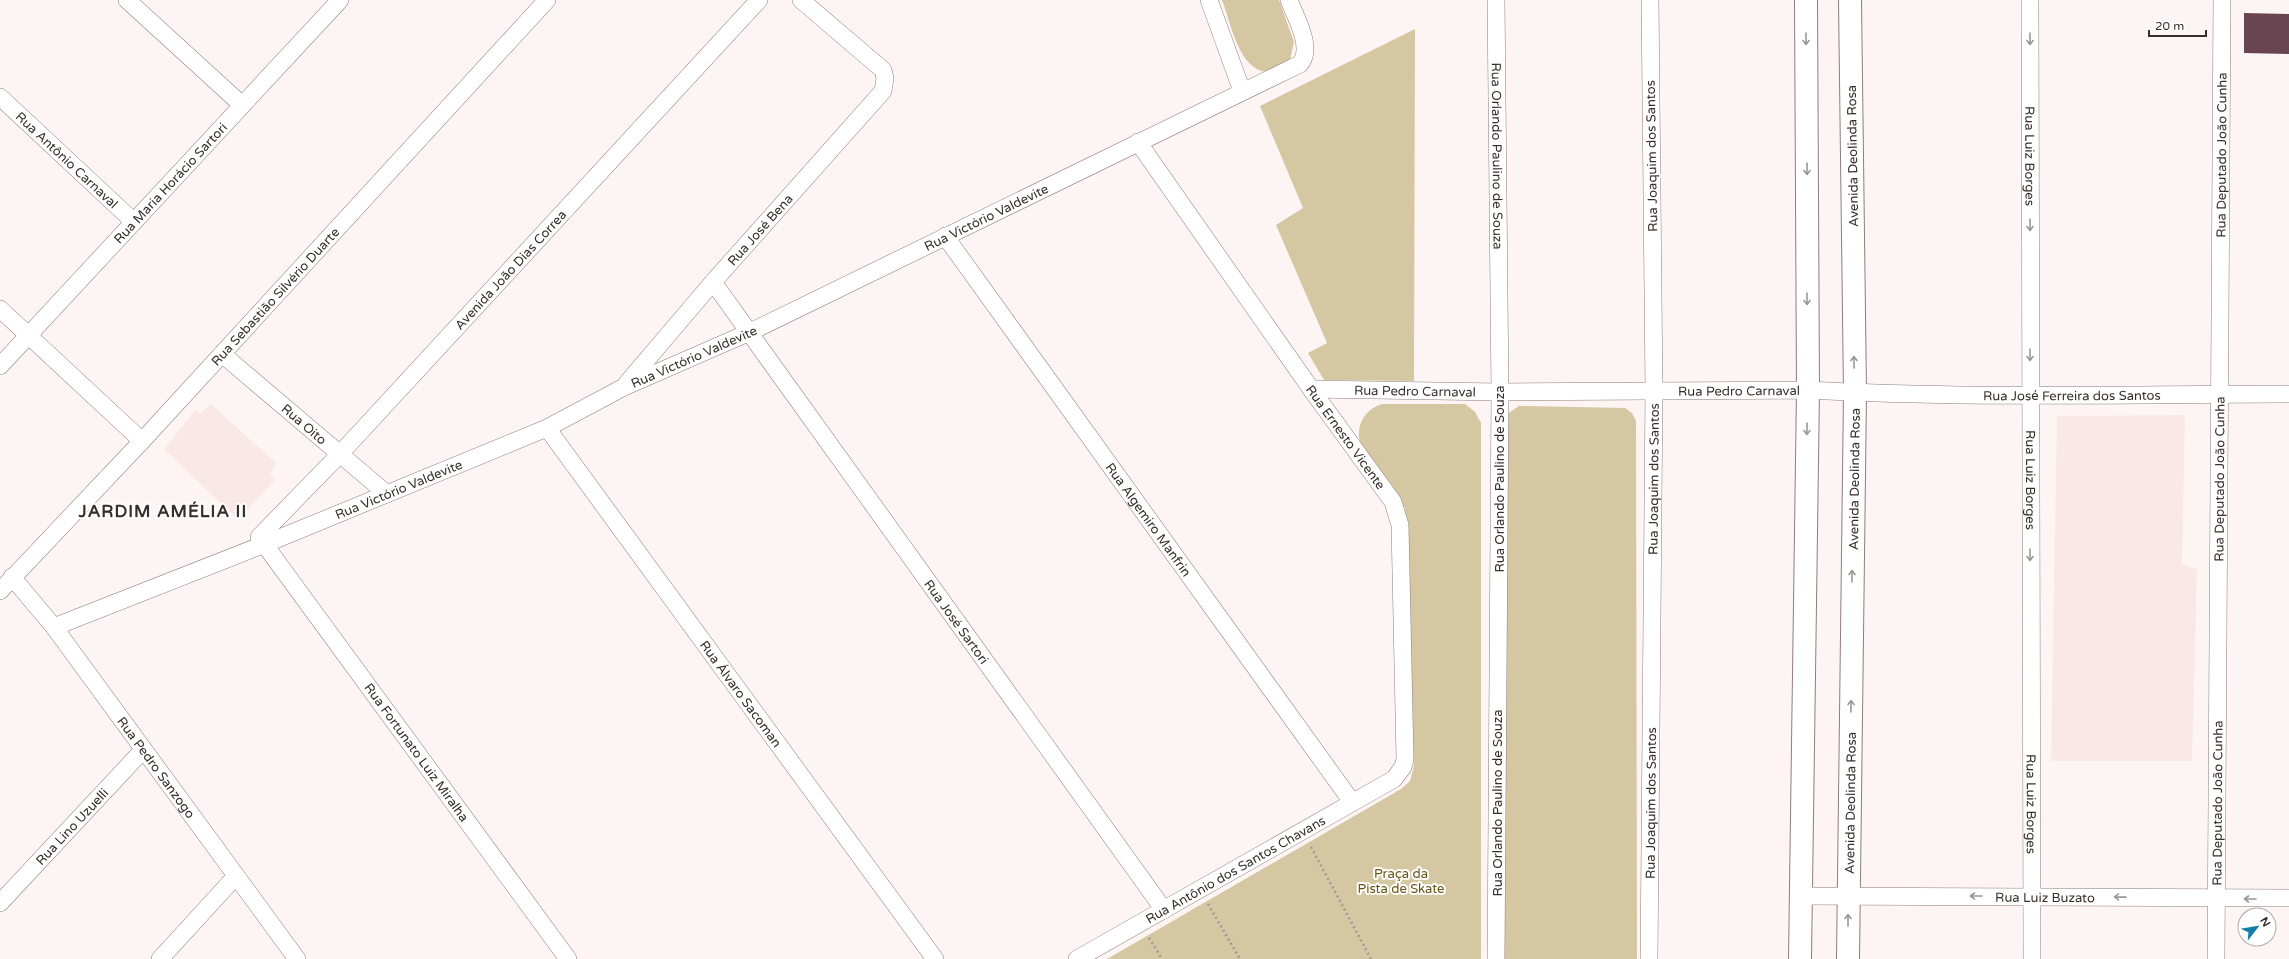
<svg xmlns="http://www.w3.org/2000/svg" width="2289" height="959" viewBox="0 0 2289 959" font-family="'Varela Round',sans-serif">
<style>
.built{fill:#f9e8e6}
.green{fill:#d5c7a2}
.building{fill:#694552}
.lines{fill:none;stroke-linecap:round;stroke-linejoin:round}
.street-casing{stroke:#8e7e7b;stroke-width:18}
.secondary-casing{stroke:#8e7e7b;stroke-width:24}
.path{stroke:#a09998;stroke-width:2.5;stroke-dasharray:2 3;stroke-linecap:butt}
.street{stroke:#fff;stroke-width:17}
.secondary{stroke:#fff;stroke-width:22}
.oneway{stroke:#9a9796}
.labels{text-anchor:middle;stroke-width:4;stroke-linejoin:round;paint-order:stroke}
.street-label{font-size:13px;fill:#362f2e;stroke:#fff}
.park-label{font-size:13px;fill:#695515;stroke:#fff}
.district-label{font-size:17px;font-weight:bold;letter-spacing:1px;fill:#362f2e;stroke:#fff}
</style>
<rect width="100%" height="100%" fill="#fdf5f4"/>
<g class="built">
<path d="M211,404L276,463L270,475L275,480L238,520L164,449L196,409L200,413Z"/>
<path d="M2185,415L2182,564L2197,569L2192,761H2051L2057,416Z"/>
</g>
<g class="green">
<path d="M1222,0H1279L1294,42L1290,60L1268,72C1239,71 1231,23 1222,0Z"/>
<path d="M1415,29L1414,381L1324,380L1308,353L1327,343L1276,225L1303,208L1260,106Z"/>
<path d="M1382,404H1465L1475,412L1481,423V959H1107L1401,789L1410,781L1414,766L1405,508L1362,448C1354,430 1362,410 1382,404Z"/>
<path d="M1519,406L1625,408L1632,413L1636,421L1637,959H1504L1507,414Z"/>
</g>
<path class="building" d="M2244,13L2289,14V54L2244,53Z"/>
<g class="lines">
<g class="street-casing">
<g id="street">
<path d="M127,0L242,105"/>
<path d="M1209,0L1242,91"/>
<path id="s1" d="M1496,0L1500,392L1496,959"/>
<path id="s2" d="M2030,0L2032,959"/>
<path id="s3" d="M0,97L134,222"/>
<path id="s4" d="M945,236L1352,802"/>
<path id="s5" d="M713,282L1164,910"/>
<path d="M0,309L142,441"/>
<path id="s6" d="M222,354L387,494"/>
<path id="s7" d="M0,366L340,0"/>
<path id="s8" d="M627,383L713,282L883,91L885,78L883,70L801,0"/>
<path id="s9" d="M1311,389L1500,392L1808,390C1968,399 2129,394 2289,394"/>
<path id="s10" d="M547,428L935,959"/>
<path id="s11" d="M12,577L54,627L297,959"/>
<path id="s12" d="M0,591L142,441L547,0"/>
<path id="s13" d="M54,627L265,544L547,428L624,387L750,332L1300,64C1314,48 1295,16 1289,0"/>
<path id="s14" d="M1800,896L2289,898"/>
<path id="s15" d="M0,903L143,750"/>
<path d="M160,959L236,876"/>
<path id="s16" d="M568,959L259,537L339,455L759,0"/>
<path id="s17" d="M1077,959L1394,779L1403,767L1405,759L1400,525L1393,502L1311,389L1138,142"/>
<path id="s18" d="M1649,959L1654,390L1650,0"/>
<path id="s19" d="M2216,959L2222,0"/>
</g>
</g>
<g class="secondary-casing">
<g id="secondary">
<path d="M1800,959L1808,390L1806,0"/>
<path id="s20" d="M1848,959L1855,393L1850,0"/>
</g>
</g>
<g class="path">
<path d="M1311,847L1371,959"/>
<path d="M1208,904L1240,959"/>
<path d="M1149,938L1162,959"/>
</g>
<use href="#street" class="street"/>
<use href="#secondary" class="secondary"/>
</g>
<defs><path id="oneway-shaft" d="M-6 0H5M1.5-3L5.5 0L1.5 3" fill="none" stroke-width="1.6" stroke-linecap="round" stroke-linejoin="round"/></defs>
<g class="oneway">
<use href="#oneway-shaft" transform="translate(1806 39) rotate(90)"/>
<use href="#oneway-shaft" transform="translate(2030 39) rotate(90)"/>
<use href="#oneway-shaft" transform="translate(1807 169) rotate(90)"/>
<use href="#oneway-shaft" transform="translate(2030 225) rotate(90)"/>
<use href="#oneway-shaft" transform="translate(1807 299) rotate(90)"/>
<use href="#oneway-shaft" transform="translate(2030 355) rotate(90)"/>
<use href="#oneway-shaft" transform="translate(1854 362) rotate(-91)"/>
<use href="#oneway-shaft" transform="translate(1807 429) rotate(91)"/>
<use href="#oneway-shaft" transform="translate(2030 555) rotate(90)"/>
<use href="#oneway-shaft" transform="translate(1852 576) rotate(-89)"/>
<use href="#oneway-shaft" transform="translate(1851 706) rotate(-89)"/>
<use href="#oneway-shaft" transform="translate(1976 896) rotate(-180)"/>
<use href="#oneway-shaft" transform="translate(2120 897) rotate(-179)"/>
<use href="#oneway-shaft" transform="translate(2250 899) rotate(180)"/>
<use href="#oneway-shaft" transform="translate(1848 920) rotate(-90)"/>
</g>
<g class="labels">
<g class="street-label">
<text dy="5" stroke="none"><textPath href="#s1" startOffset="156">Rua Orlando Paulino de Souza</textPath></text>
<text transform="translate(1651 156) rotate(-91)" y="5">Rua Joaquim dos Santos</text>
<text transform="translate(1852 156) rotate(-91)" y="5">Avenida Deolinda Rosa</text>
<text dy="5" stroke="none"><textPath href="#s2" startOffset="156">Rua Luiz Borges</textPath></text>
<text dy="5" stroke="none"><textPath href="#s19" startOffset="804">Rua Deputado João Cunha</textPath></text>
<text dy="5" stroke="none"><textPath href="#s3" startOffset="92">Rua Antônio Carnaval</textPath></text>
<text dy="5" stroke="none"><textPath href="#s7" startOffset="250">Rua Maria Horácio Sartori</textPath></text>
<text dy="5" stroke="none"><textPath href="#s13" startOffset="1019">Rua Victório Valdevite</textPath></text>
<text dy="5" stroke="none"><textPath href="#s8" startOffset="203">Rua José Bena</textPath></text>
<text dy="5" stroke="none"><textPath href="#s16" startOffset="890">Avenida João Dias Correa</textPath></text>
<text dy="5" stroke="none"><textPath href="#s12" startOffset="403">Rua Sebastião Silvério Duarte</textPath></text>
<text dy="5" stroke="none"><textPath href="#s13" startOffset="695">Rua Victório Valdevite</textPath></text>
<text dy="5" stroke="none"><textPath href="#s9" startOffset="428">Rua Pedro Carnaval</textPath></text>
<text dy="5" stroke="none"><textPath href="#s9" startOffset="104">Rua Pedro Carnaval</textPath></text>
<text dy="5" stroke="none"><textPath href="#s9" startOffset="761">Rua José Ferreira dos Santos</textPath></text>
<text dy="5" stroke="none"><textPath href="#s6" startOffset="108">Rua Oito</textPath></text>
<text transform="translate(1346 437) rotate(54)" y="5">Rua Ernesto Vicente</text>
<text transform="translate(1499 479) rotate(-90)" y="5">Rua Orlando Paulino de Souza</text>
<text dy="5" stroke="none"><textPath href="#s18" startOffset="480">Rua Joaquim dos Santos</textPath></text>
<text dy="5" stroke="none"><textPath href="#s20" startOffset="480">Avenida Deolinda Rosa</textPath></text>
<text dy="5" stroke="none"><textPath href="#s19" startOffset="480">Rua Deputado João Cunha</textPath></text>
<text dy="5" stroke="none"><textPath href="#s2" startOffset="480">Rua Luiz Borges</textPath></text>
<text dy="5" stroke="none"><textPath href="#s13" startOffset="371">Rua Victório Valdevite</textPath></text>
<text dy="5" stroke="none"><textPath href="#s4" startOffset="349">Rua Algemiro Manfrin</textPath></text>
<text dy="5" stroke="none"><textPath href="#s5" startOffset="418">Rua José Sartori</textPath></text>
<text dy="5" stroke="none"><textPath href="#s10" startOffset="329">Rua Álvaro Sacoman</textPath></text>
<text transform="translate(417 752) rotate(54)" y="5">Rua Fortunato Luiz Miralha</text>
<text dy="5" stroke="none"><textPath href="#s11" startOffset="239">Rua Pedro Sanzogo</textPath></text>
<text transform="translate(1497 803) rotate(-90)" y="5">Rua Orlando Paulino de Souza</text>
<text dy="5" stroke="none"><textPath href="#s18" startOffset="156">Rua Joaquim dos Santos</textPath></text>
<text dy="5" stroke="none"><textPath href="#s20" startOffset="156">Avenida Deolinda Rosa</textPath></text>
<text dy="5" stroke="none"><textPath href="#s2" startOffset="804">Rua Luiz Borges</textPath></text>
<text dy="5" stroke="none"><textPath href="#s19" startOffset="156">Rua Deputado João Cunha</textPath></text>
<text dy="5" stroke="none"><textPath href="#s15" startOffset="105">Rua Lino Uzuelli</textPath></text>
<text dy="5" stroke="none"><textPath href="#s17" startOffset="182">Rua Antônio dos Santos Chavans</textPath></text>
<text dy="5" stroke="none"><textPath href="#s14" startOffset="245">Rua Luiz Buzato</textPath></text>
</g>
<g class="park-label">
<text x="1401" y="878">Praça da<tspan x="1401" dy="15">Pista de Skate</tspan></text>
</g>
<g class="district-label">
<text x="163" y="517">JARDIM AMÉLIA II</text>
</g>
</g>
<g transform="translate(2257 927) rotate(59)"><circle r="19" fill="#ffffff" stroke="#afacab"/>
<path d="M0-3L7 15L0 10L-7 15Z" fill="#127da7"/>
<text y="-6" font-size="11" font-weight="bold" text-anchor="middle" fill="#362f2e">N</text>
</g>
<path d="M2149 30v6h57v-6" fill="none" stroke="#362f2e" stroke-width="2"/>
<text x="2155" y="30" font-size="12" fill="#362f2e" stroke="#ffffff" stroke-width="3" paint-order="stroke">20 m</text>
</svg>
